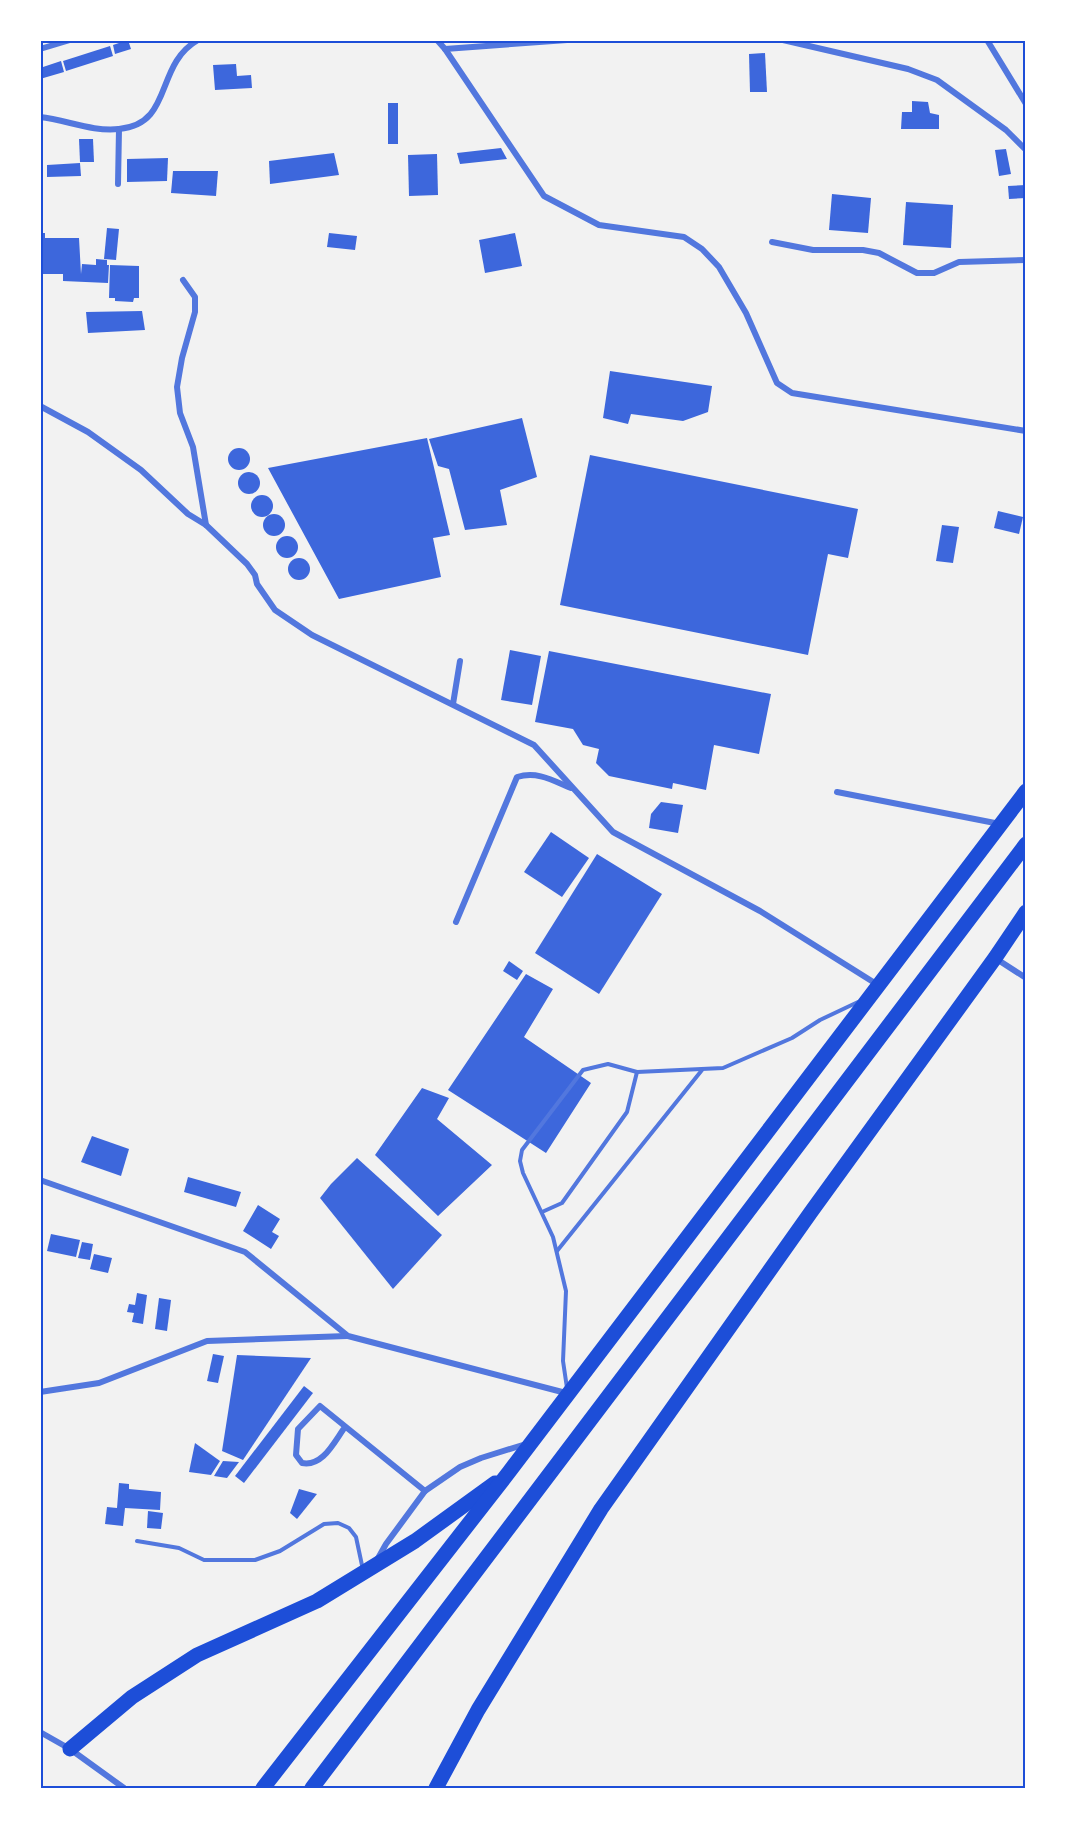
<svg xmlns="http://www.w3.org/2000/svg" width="1066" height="1829" viewBox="0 0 1066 1829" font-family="'Open Sans',sans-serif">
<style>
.building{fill:#3d67dc}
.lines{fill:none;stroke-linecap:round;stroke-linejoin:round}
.service{stroke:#5277de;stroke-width:4}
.minor{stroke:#5277de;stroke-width:6}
.motorway{stroke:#1d4ed8;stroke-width:15}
.neatline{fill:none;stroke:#1d4ed8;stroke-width:2}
</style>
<rect width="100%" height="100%" fill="#f2f2f2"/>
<g class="building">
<path d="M128,40L131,49L115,54L113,45Z"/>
<path d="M110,46L113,56L66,71L63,61Z"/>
<path d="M765,53L767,92H750L749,54Z"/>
<path d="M61,61L64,72L40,79V68Z"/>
<path d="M236,64L237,76L251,75L252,88L215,90L213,65Z"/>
<path d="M912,101L928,102L930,113L939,115V129H901L902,112H912Z"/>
<rect x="388" y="103" width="10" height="41"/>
<path d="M79,139H93L94,162H80Z"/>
<path d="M501,148L507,159L460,164L457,153Z"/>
<path d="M1006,149L1011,174L999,176L995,150Z"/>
<path d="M334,153L339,175L270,184L269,161Z"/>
<path d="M437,154L438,195L409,196L408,155Z"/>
<path d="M168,158L167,181L127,182V159Z"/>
<path d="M80,163L81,176L47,177V165Z"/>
<path d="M173,171H218L216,196L171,193Z"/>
<path d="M1026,185V198L1009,199L1008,186Z"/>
<path d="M832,194L871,198L868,233L829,230Z"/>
<path d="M906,202L953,205L951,248L903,245Z"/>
<path d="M107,228L119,229L116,260L104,259Z"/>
<path d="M40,233H45V238H79L81,274L82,264L96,265V259L107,260V265H109L108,283L63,281V274H40Z"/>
<path d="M329,233L357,236L355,250L327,247Z"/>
<path d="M515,233L522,266L485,273L479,240Z"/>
<path d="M110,265L139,266V298H134L133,302L115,301V298H109Z"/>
<path d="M142,311L145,330L88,333L86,312Z"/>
<path d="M610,371L712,386L708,412L683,421L631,414L628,424L603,418Z"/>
<path d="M522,418L537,477L500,490L507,525L465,530L449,469L438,466L429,439Z"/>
<path d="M427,438L450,535L433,538L441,577L339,599L268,468Z"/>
<circle cx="239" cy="459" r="11"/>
<path d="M590,455L858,509L848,558L828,554L808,655L560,605Z"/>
<circle cx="249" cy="483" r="11"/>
<circle cx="262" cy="506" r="11"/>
<path d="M998,511L1023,517L1019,534L994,528Z"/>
<circle cx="274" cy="525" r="11"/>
<path d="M942,525L959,527L953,563L936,561Z"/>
<circle cx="287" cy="547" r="11"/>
<circle cx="299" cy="569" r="11"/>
<path d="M510,650L541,656L532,705L501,700Z"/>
<path d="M549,651L771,694L759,754L714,745L706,790L673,783L672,789L609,776L596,763L599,749L583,745L573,729L535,722Z"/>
<path d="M661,802L683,805L678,833L649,828L651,814Z"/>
<path d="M551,832L589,858L562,897L524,872Z"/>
<path d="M597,854L662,894L599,994L535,953Z"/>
<path d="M509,961L523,971L517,980L503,971Z"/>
<path d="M526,974L553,989L524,1037L591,1083L546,1153L448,1090Z"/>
<path d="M422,1088L449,1098L437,1119L492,1165L438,1216L375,1155Z"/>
<path d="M92,1136L129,1149L121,1176L81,1162Z"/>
<path d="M357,1158L442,1235L393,1289L320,1198L331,1184Z"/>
<path d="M188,1177L241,1192L236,1207L184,1192Z"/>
<path d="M258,1205L280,1219L272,1232L279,1236L271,1249L243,1231Z"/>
<path d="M51,1234L80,1240L76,1257L47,1251Z"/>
<path d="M82,1242L93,1244L90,1260L78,1258Z"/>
<path d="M94,1254L112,1258L108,1273L90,1269Z"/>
<path d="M137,1293L147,1295L143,1324L132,1322L134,1313L127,1312L129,1304L135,1305Z"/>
<path d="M159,1298L171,1300L167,1331L155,1329Z"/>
<path d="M213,1354L224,1356L218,1383L207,1381Z"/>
<path d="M237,1355L311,1358L243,1460L222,1451Z"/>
<path d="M304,1386L313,1393L244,1483L235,1476Z"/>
<path d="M195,1443L220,1461L211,1475L189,1472Z"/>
<path d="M223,1461L239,1462L227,1478L214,1476Z"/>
<path d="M119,1483L129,1484V1489L161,1492L160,1510L125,1508L123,1526L105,1524L107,1507L117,1508Z"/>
<path d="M299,1489L317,1494L297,1519L290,1513Z"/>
<path d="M148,1511L163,1513L161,1529L147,1528Z"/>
</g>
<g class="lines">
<g class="service">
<path d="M542,1212L562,1203L627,1112L637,1072"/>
<path d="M557,1251L702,1070"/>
<path d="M567,1388L563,1361L566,1291L553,1237L523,1173L520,1161L522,1150L583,1070L608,1064L637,1072L723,1068L792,1038L820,1020L858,1002"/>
<path d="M137,1541L179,1548L204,1560H255L280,1551L324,1524L338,1523L349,1528L356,1537L363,1570"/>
</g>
<g class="minor">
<path d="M437,40L445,49L544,196L599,225L684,237L702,249L719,267L746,313L777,383L792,393L1026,431"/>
<path d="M783,40L908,69L937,80L1006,130L1026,150"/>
<path d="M987,40L1026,104"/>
<path d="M40,49L70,40"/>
<path d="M445,49L567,40"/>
<path d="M40,117C67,120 92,132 119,129C174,124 154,65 198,40"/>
<path d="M118,184L119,129"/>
<path d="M772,242L813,250H863L879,253L917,273H934L959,262L1026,260"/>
<path d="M183,280L195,297V312L182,358L177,387L180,413L193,447L206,525"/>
<path d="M40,406L88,432L141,470L188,514L206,525L247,564L255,575L257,584L275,610L312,635L534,745L613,832L760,911L878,985"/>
<path d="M453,704L460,661"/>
<path d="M837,792L1000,824"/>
<path d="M456,922L517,777C537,771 552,780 571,788"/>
<path d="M995,958L1026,978"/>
<path d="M40,1180L245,1252L348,1336L566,1393"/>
<path d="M40,1392L99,1383L207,1341L347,1336"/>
<path d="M345,1427C334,1442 323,1467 302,1463L296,1455L298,1429L320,1406L425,1491"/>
<path d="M377,1560L386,1544L425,1491L460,1467L481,1458L526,1444"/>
<path d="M40,1732L70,1749L124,1788"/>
</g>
<g class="motorway">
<path d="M70,1749L132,1697L197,1655L317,1601L415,1541L495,1483"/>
<path d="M263,1788L509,1472L1026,791"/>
<path d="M312,1788L1026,844"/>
<path d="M436,1788L478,1710L601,1509L811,1212L995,958L1026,912"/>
</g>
</g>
<rect width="1066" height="1829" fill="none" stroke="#ffffff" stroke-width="84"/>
<rect x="42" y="42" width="982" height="1745" class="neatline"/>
</svg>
